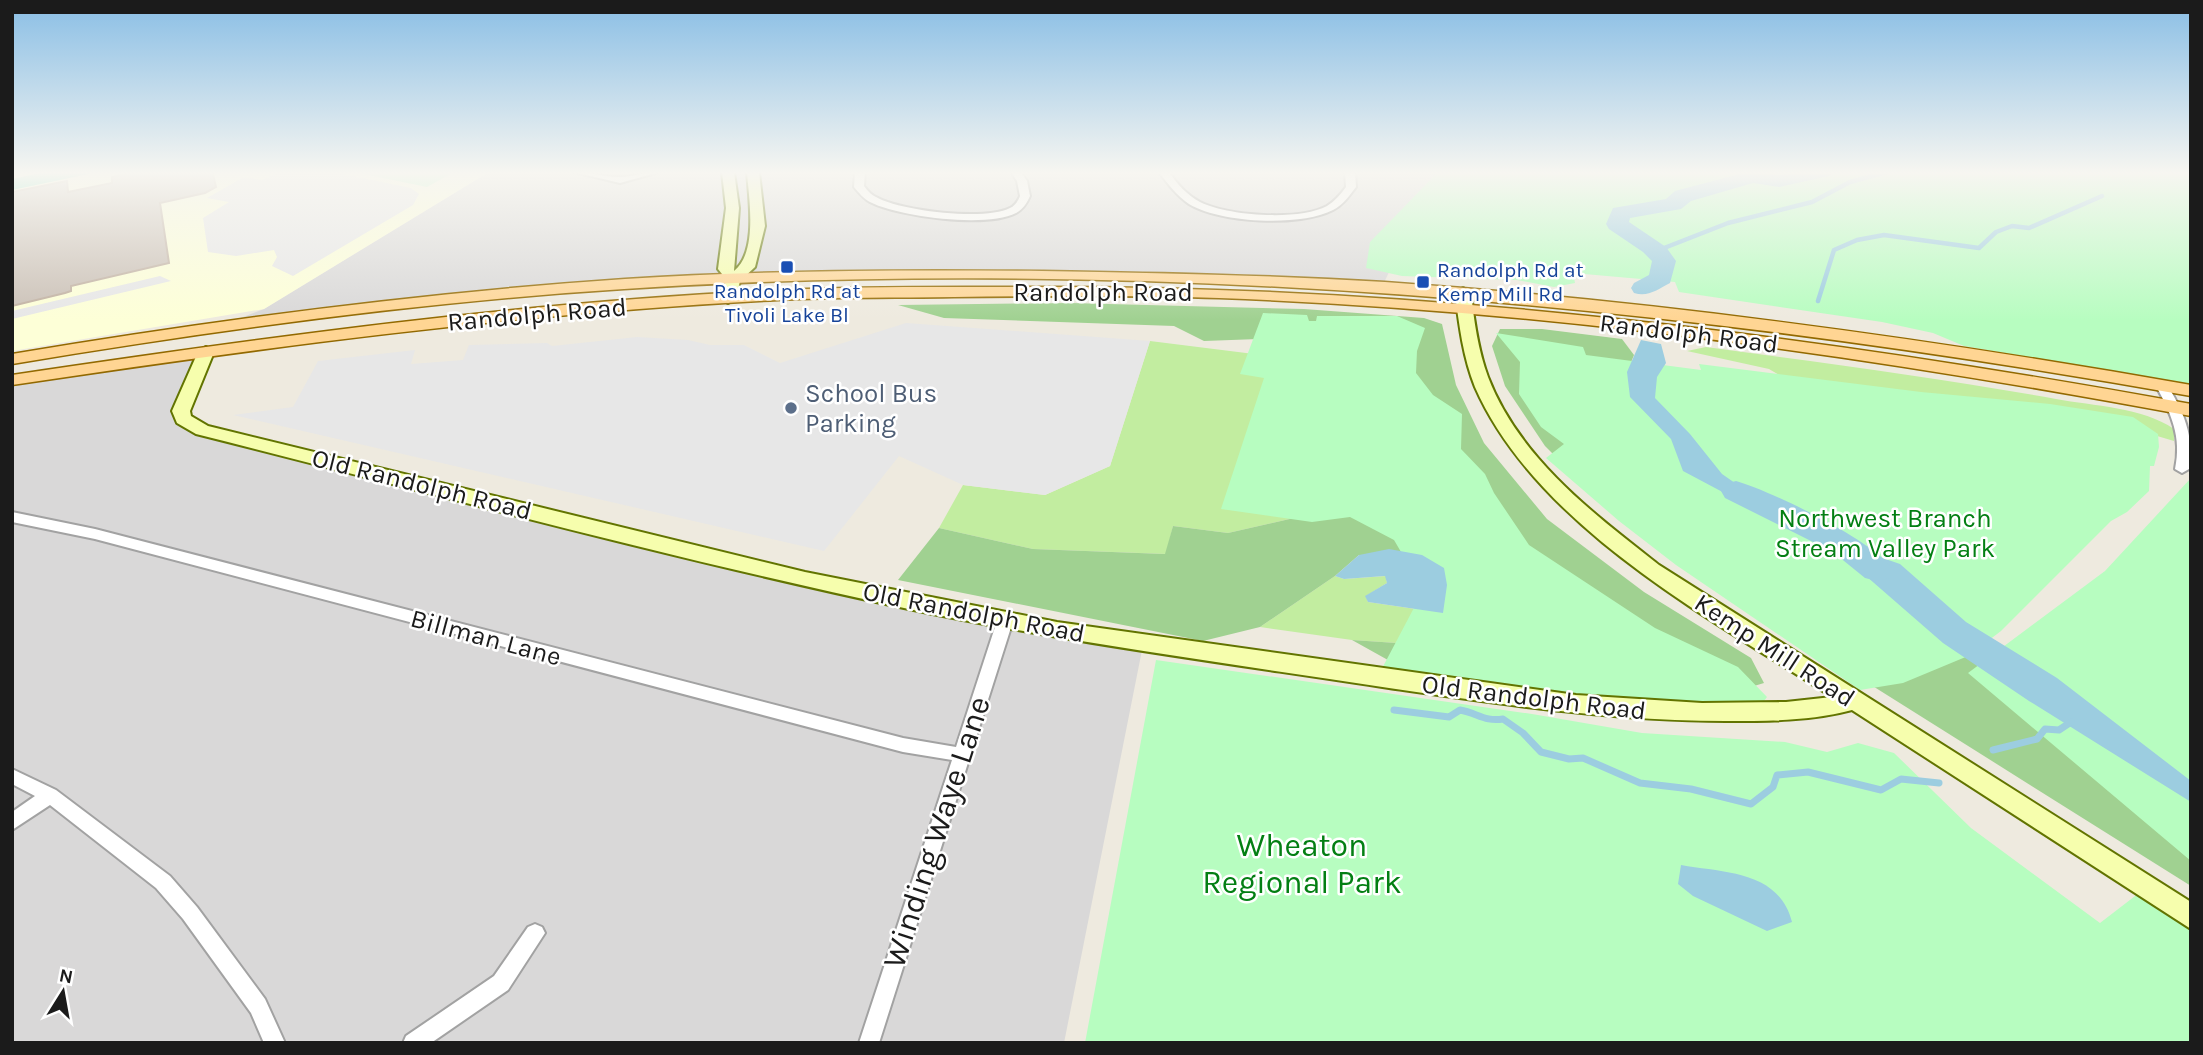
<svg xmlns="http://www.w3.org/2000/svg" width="2203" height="1055" viewBox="0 0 2203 1055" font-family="Karla,sans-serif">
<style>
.residential{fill:#d9d8d8}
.education{fill:#fdffd7}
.grass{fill:#c2eda0}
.forest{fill:#a0d191}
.park{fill:#b7fdc0}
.pitch{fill:#76e4bf}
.parking{fill:#e7e7e7}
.water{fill:#9ccde0}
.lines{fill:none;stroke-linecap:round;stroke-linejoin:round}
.stream-far1{stroke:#9ccde0;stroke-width:4.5}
.stream{stroke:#9ccde0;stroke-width:7}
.river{fill:#9ccde0;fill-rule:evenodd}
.building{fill:#cac0b6;stroke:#c0b0a1;stroke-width:2}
.street-casing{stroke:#a2a2a2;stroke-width:4}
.secondary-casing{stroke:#627400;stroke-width:4}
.primary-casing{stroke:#926900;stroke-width:3}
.street{fill:#fff;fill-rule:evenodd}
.secondary{fill:#f6fead;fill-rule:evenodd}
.primary{fill:#ffd593;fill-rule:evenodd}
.transit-dot{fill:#1a4fb4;stroke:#fff;stroke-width:2.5}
.service-dot{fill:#5c6f8a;stroke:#fff;stroke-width:2.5}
.labels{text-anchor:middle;stroke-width:5;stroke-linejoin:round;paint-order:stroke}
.far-transit-label{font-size:21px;fill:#164399;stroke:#fff;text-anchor:start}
.street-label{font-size:26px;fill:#1b1b1b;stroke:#fff}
.service-label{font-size:26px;fill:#4e5e75;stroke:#fff;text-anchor:start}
.park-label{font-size:26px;fill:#037f13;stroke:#fff}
.near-street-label{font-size:32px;fill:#1b1b1b;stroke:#fff}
.near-park-label{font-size:32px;fill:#037f13;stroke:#fff}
</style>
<rect width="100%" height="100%" fill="#eeeadf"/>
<g class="residential">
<path d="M489,172H1441L1420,206L1382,287L944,274L570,287L225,324L264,309Z"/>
<path d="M206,352L184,401L190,426L806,578L1143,645L1064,1043H12V380Z"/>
</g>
<path class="education" d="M12,172H489L264,309L12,351Z"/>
<g class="grass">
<path d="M1150,341L1302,360L1307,489L1370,476L1448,494L1509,525L1529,576L1527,612L1481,604L1456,647L1352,640L1260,627L1335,576L1344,579L1386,576L1387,583L1366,596L1368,602L1443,613L1447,585L1444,568L1422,555L1432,540L1384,503L1320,512L1228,533L1173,526L1166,554L1033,549L939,528L963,485L1045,495L1110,466Z"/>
<path d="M1706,347C1823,363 1940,378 2056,399C2094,406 2142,407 2174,429V441L2120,425L1817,397L1769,369L1687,351Z"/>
</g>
<g class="forest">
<path d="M1070,303L1304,309L1424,318L1442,324L1456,385L1484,443L1547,519L1644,592L1751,658L1764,683L1708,700L1413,674L1352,640L1456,647L1315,337L1204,341L1174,326L944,318L898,305Z"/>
<path d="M1500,329H1542L1622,339L1634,355L1627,372L2191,802V886L1742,604L1613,514L1545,446L1505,386L1492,346Z"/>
<path d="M1384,503L1422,555H1359L1335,576L1260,627L1203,641L898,580L939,528L1033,549L1165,554L1173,526L1228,533L1320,512Z"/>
</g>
<g class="park">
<path d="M354,172H454L427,187Z"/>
<path d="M1438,172H2191V385L1964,346L1933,333L1882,322L1679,292L1675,282L1573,273L1575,283L1554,287L1517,280L1402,276L1366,268L1370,242Z"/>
<path d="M1263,313L1307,315L1309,321H1316L1317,316H1397L1425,328L1417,351L1416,373L1433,395L1462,414L1461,449L1485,474L1494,493L1529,545L1655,628L1738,667L1767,697L1754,714L1378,676L1416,604L1411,569L1394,540L1350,517L1312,522L1221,509L1264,378L1240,374Z"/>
<path d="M1496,333L1583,347L1586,355L1701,370L1699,364L1921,392L2050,404L2133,417L2158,434L2159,447L2154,466H2150L2149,491L2127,512L2111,521L2001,631L1968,656L1903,683L1860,690L1676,565L1619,521L1546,458L1564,444L1541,427L1519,394L1520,362Z"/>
<path d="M2191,478V861L1968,673L2105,571Z"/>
<path d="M1156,660L1532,714L1642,733L1785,742L1827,752L1858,743L1894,753L1971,828L2100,923L2152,883L2191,917V1043H1085Z"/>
</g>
<path class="pitch" d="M45,172H98L12,190V179Z"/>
<g class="parking">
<path d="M279,172H333L411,188L419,194L413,205L293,276L272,266L277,257L274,250L236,256L208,252L203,218L229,202L207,198L244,177L262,180Z"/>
<path d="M160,276L171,281L12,319V311Z"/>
<path d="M906,323L1150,341L1110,466L1045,495L963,485L899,456L824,551L233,415L293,407L318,361L415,350L411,364L463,360L469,345L547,343L552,346L637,337L688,340L710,345H744L780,363Z"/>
</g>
<g class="water">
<path d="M1641,340L1661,344L1666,363L1657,377L1655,398L1690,434L1722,474L1804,531L1900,564L1966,622L2057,678L2191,781V802L2029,701L1943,643L1843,556L1683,471L1671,439L1630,397L1627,372Z"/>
<path d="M1389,549L1422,555L1444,568L1447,585L1443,613L1368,602L1365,596L1387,583L1385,576L1344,579L1335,576L1359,555Z"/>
<path d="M1681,865C1726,873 1779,871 1792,922L1767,931L1693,896L1678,884Z"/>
</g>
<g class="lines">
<g class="stream-far1">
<path d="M1752,177L1760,172"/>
<path d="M1659,250L1728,223L1812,202L1850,182L1887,172"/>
<path d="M1818,301L1834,250L1857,240L1884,235L1979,248L1996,232L2012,226L2029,228L2102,196"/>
</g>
<g class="stream">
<path d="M1394,710L1449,717L1460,710C1477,713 1485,722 1503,719L1523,733L1541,752L1569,759L1583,758L1640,783L1691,789L1751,804L1773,787L1777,775L1808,772L1881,790L1901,779L1939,783"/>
<path d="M1993,750L2037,739L2045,729L2059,730L2071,722"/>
</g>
<g class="river">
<path d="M1747,172L1779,175L1833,172L1829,176L1779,187L1753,183L1691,201L1681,209L1630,218L1629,222L1666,247L1676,261L1670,283C1657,290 1648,297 1634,293L1631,288L1634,283L1649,275L1652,261L1643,252L1609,229L1606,224L1613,208L1666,199L1675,191Z"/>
<path d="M1736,481C1769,490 1877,542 1893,570L1889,578L1877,581L1865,578L1833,552L1725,498L1721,491L1725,484Z"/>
</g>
</g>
<path class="building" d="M134,172L213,174L216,187L205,193L160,203L169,263L71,286V291L65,293L12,306V192L67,181L68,192L112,183V177Z"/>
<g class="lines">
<g class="street-casing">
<g id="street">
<path d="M574,172C590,172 605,177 619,177C631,177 644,172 659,172L620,183Z"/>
<path d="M855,172H865L864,186C867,190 871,195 876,197C900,211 986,221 1010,208C1015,206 1018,201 1020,196L1017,181L1011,172H1021L1027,181L1030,196C1027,203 1023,209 1016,213C987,228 899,217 870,202C864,199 859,193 854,187Z"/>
<path d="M1159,172H1169C1177,184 1187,195 1200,202C1228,216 1299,221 1327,206C1335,201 1341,194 1346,187L1345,172H1355L1356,187C1349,196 1343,205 1333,210C1300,227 1220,223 1189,204C1177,196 1168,184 1159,172Z"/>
<path d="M2162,382L2166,383C2183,410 2195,437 2189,469L2182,473L2175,469C2182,437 2171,413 2156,386Z"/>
<path d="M12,512L95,529L903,738L956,747L997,621L1000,617H1010L1013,621L879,1043H859L952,760L903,752L95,539L12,522Z"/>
<path d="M12,769L56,790L170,876L197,907L265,999L285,1043H264L251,1013L183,919L156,888L50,805L12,830V812L35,796L12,784Z"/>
<path d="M535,924L542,927L545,933L508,990L431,1043H403L406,1036L494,976L528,927Z"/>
</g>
</g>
<g class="secondary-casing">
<g id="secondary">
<path d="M722,172H734L739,208L734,271C758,252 749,199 747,172H759L765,226L755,267L740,281L736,298L728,303L720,298L726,279L718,269L726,208Z"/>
<path d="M1463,288L1471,293C1474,321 1478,350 1488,377C1519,458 1594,514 1659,565L2191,902V929L1852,710C1811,721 1768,721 1726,721C1612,721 1500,704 1389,688C1226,663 1064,642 904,608C666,557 431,493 196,434L177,423L172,411L198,352L206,347L214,352L190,411L191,416L208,426L805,572L1057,622L1576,695L1702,703L1786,702L1832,697C1710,618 1536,526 1475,387C1463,357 1459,324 1455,293Z"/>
</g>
</g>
<g class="primary-casing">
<g id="primary">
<path d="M1042,271C1156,273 1271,275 1385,282C1655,301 1924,338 2191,385V396C1674,304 1149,255 624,289C419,302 215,330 12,364V354C215,320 419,293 625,279C764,270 903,270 1042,271Z"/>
<path d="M1029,287C1420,285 1806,334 2191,404V416C1869,356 1546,310 1219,298C1131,295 1042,296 954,297C896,298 837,297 778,300C521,313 266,347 12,385V375C267,337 523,302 780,290C863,286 946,287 1029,287Z"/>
</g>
</g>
<use href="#street" class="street"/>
<use href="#secondary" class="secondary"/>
<use href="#primary" class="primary"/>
</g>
<linearGradient id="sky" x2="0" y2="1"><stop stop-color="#89bee5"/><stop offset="0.54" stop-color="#f7f6f1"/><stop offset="1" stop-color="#f7f6f1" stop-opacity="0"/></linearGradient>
<rect width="2203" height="320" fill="url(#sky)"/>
<g class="transit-dot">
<rect x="780" y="260" width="14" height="14" rx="3.5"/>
<rect x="1416" y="275" width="14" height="14" rx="3.5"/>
</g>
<circle class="service-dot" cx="791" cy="408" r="7"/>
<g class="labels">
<g class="far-transit-label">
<text x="1437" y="277">Randolph Rd at<tspan x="1437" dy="24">Kemp Mill Rd</tspan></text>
<text x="787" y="298" text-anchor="middle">Randolph Rd at<tspan x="787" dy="24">Tivoli Lake Bl</tspan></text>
</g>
<g class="street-label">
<text x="1103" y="301">Randolph Road</text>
<text transform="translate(537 314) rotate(-5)" y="9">Randolph Road</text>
<text transform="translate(1689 333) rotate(7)" y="9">Randolph Road</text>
<text transform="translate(422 484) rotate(14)" y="9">Old Randolph Road</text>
<text transform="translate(974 612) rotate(11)" y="9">Old Randolph Road</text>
<text transform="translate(486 637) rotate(15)" y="9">Billman Lane</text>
<text transform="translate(1775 650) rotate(33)" y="9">Kemp Mill Road</text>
<text transform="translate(1534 697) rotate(7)" y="9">Old Randolph Road</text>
</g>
<g class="service-label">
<text x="805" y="402">School Bus<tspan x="805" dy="30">Parking</tspan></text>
</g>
<g class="park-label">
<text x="1885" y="527">Northwest Branch<tspan x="1885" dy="30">Stream Valley Park</tspan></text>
</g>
<g class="near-street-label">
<text transform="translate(936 832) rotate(-72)" y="11">Winding Waye Lane</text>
</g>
<g class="near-park-label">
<text x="1302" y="856">Wheaton<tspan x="1302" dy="37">Regional Park</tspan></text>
</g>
</g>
<rect width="2203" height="1055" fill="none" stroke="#1b1b1b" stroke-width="28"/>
<g transform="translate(63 992) rotate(11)" stroke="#ffffff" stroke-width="5" paint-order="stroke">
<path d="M0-5L12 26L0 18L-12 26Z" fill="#1b1b1b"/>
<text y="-10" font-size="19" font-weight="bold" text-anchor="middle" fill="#1b1b1b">N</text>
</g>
</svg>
